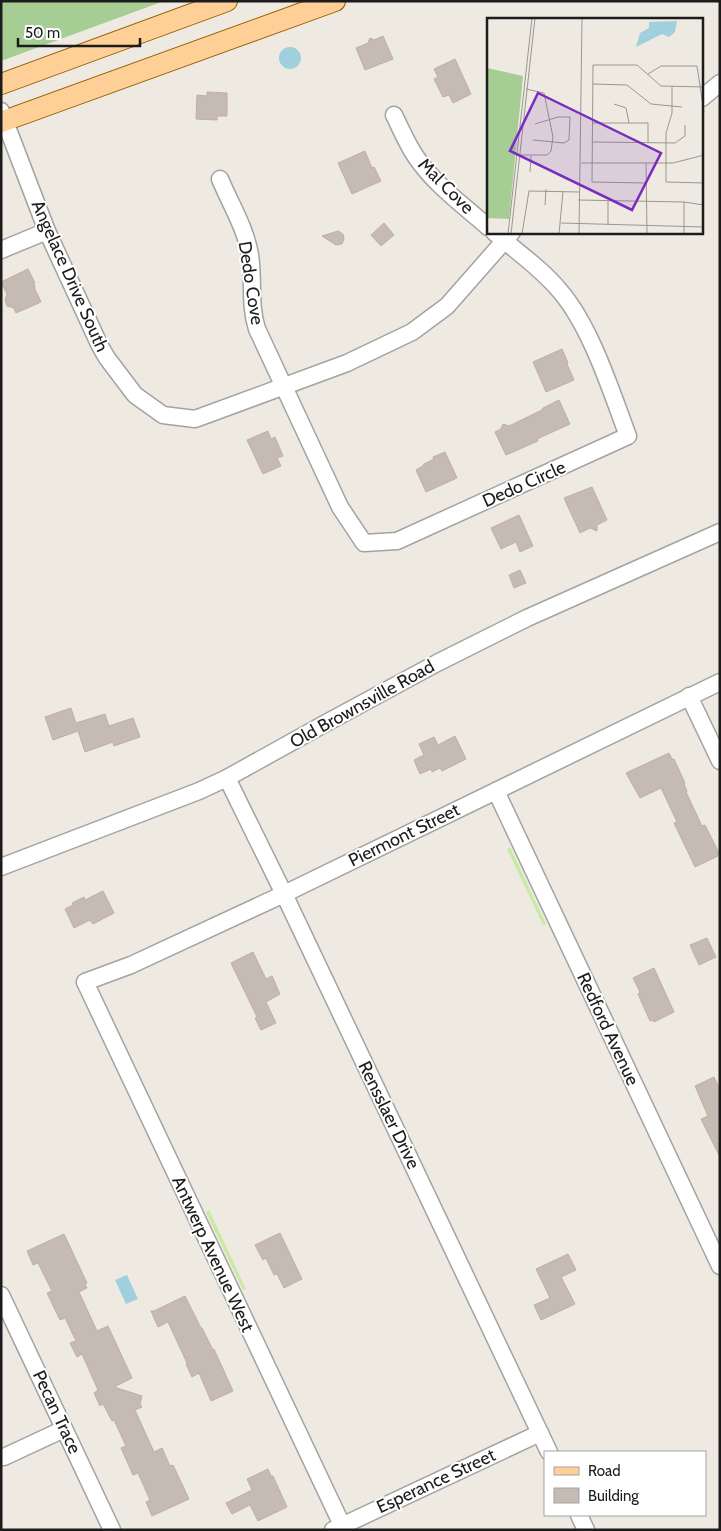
<svg xmlns="http://www.w3.org/2000/svg" width="721" height="1531" viewBox="0 0 721 1531" font-family="Cabin,sans-serif">
<style>
.grass{fill:#c8eaa5}
.forest{fill:#a6ce94}
.water{fill:#a0d0dd}
.building{fill:#c5bbb4;stroke:#bfafa3}
.lines{fill:none;stroke-linecap:round;stroke-linejoin:round}
.minor-casing{stroke:#a3a3a3;stroke-width:19}
.major-casing{stroke:#946000;stroke-width:22}
.minor{stroke:#fff;stroke-width:16}
.major{stroke:#fecf96;stroke-width:20}
.labels{text-anchor:middle;stroke-width:4;stroke-linejoin:round;paint-order:stroke}
.street-label{font-size:18px;fill:#1c1c1c;stroke:#fff}
.inset-road{fill:none;stroke:#9a9792;stroke-width:1}
.view{fill:#7b2cbf;fill-opacity:0.15;stroke:#7b2cbf;stroke-width:2.5}
.inset-edge{fill:none;stroke:#1c1c1c;stroke-width:2.5}
</style>
<rect width="100%" height="100%" fill="#eee9e1"/>
<g class="grass">
<path d="M510,847L546,924L543,925L507,849Z"/>
<path d="M209,1210L246,1289L243,1290L206,1212Z"/>
</g>
<path class="forest" d="M1,1H164L1,61Z"/>
<g class="water">
<circle cx="290" cy="58" r="11"/>
<path d="M127,1275L138,1299L126,1304L115,1280Z"/>
</g>
<g class="building">
<path d="M383,36L393,59L365,70L356,48L368,43L370,38L374,40Z"/>
<path d="M455,59L471,94L453,103L449,95L443,97L434,79L438,77L434,69Z"/>
<path d="M207,92L227,93V116H217V120L196,119L197,95L207,96Z"/>
<path d="M365,151L372,168L374,167L381,181L352,194L338,163Z"/>
<path d="M384,223L394,235L381,246L371,235Z"/>
<path d="M338,231L343,234L344,239L342,244L336,245L322,236Z"/>
<path d="M28,269L35,283L34,284L35,287H34L41,302L16,313L14,308L7,306L5,300L7,294L1,282Z"/>
<path d="M562,349L568,363L567,364L574,380L546,392L533,362Z"/>
<path d="M559,400L570,424L537,439L538,441L506,455L495,432L501,429L503,424L509,426L542,410L543,408Z"/>
<path d="M268,431L271,439L275,437L283,456L277,458L281,466L263,474L247,440Z"/>
<path d="M445,452L457,478L426,492L416,470L423,466L424,464L434,459L433,457Z"/>
<path d="M592,487L607,520L597,525V531L590,528L580,533L564,498Z"/>
<path d="M519,515L533,546L520,552L516,542L501,549L491,528Z"/>
<path d="M520,570L526,583L514,588L509,575Z"/>
<path d="M71,708L76,723L105,714L109,726L133,718L140,737L114,746L113,742L85,752L78,731L53,740L45,717Z"/>
<path d="M455,736L466,759L442,771L440,768L432,772L431,769L420,774L414,760L424,755L419,744L434,737L438,745Z"/>
<path d="M669,753L672,759H674L685,783L684,784L687,791L686,792L702,826L705,825L720,855L695,867L674,823L677,822L661,788L640,798L626,773Z"/>
<path d="M103,891L114,913L93,924L90,920L74,928L65,909L73,905L72,903L84,897L85,900Z"/>
<path d="M707,938L716,957L699,965L690,945Z"/>
<path d="M253,952L266,979L272,976L280,994L266,1002L276,1023L261,1030L255,1018L257,1017L231,963Z"/>
<path d="M654,968L674,1012L654,1022L653,1020L650,1021L638,994L640,992L633,978Z"/>
<path d="M714,1077L720,1090V1157L701,1119L708,1116L695,1086Z"/>
<path d="M280,1233L302,1279L284,1288L277,1274L274,1275L266,1258L263,1260L255,1245Z"/>
<path d="M64,1234L87,1283L85,1284L87,1288L79,1292L97,1331L108,1326L132,1378L114,1387L142,1396L140,1404L142,1407L135,1410L154,1452L162,1448L170,1466L173,1465L189,1499L152,1516L146,1502L150,1500L138,1473L133,1475L121,1448L126,1446L114,1420L112,1421L103,1404L100,1406L94,1393L98,1390L82,1354L77,1357L70,1343L76,1341L65,1318L60,1320L47,1293L52,1291L38,1263L33,1265L27,1251Z"/>
<path d="M568,1254L576,1270L561,1277L575,1304L541,1320L534,1305L550,1298L536,1269Z"/>
<path d="M185,1296L201,1328H202L213,1350L214,1349L233,1391L211,1401L199,1373L192,1377L186,1364L187,1363L168,1322L158,1327L151,1311H154Z"/>
<path d="M268,1469L271,1476H273L287,1507L258,1521L250,1505L232,1514L226,1503L252,1490L247,1479Z"/>
</g>
<g class="lines">
<g class="minor-casing">
<g id="minor">
<path d="M702,98L720,83"/>
<path d="M1,111L47,231L100,346L107,358L135,395L163,415L195,419L347,363L412,332L447,306L512,232"/>
<path d="M394,115C401,129 407,144 416,157C435,185 463,205 488,227"/>
<path d="M220,179C230,203 246,229 250,255C254,280 249,304 257,329L340,507L364,543L397,541L628,436C611,391 591,327 560,291C541,268 517,252 494,232"/>
<path d="M1,250L47,231"/>
<path d="M689,696L720,761"/>
<path d="M227,778L284,894L549,1452"/>
<path d="M496,791L720,1266"/>
<path d="M1,867L199,791L227,778L326,723L437,663L527,618L720,532"/>
<path d="M1,1295L112,1530"/>
<path d="M4,1457L64,1429"/>
<path d="M579,1515L586,1530"/>
<path d="M342,1525L85,982L131,965L284,894L720,682"/>
<path d="M333,1530L540,1433"/>
</g>
</g>
<g class="major-casing">
<g id="major">
<path d="M1,84L227,1"/>
<path d="M1,122L335,1"/>
</g>
</g>
<use href="#minor" class="minor"/>
<use href="#major" class="major"/>
</g>
<g class="labels">
<g class="street-label">
<text transform="translate(446 186) rotate(45)" y="6">Mal Cove</text>
<text transform="translate(70 276) rotate(66)" y="6">Angelace Drive South</text>
<text transform="translate(251 283) rotate(81)" y="6">Dedo Cove</text>
<text transform="translate(524 484) rotate(-24)" y="6">Dedo Circle</text>
<text transform="translate(362 704) rotate(-29)" y="6">Old Brownsville Road</text>
<text transform="translate(404 835) rotate(-26)" y="6">Piermont Street</text>
<text transform="translate(608 1029) rotate(65)" y="6">Redford Avenue</text>
<text transform="translate(389 1115) rotate(64)" y="6">Rensslaer Drive</text>
<text transform="translate(213 1254) rotate(65)" y="6">Antwerp Avenue West</text>
<text transform="translate(57 1412) rotate(65)" y="6">Pecan Trace</text>
<text transform="translate(436 1481) rotate(-25)" y="6">Esperance Street</text>
</g>
</g>
<g transform="translate(487 18)">
<rect width="216" height="216" fill="#eee9e1"/>
<path d="M0,50L36,58L22,201L0,200Z" fill="#a6ce94"/>
<path d="M190,3L188,14L182,19L175,16L149,29L153,15L162,10V4Z" fill="#a0d0dd"/>
<path class="inset-road" d="M161,56L174,48H210L217,94M106,66L140,67L164,86L195,89M185,69V95L179,115V164L217,165M127,86L139,90L142,105M106,105H161V125M46,122L77,125L82,122L83,99H71L48,106M106,124L188,125L198,118V107M33,137H60L64,133L66,119L57,75L39,71M94,145H186L217,137M159,145L160,215M43,154L44,138M158,165L105,164L106,47H150L174,68L217,69M91,182L197,184L217,187M58,187L59,171M74,205L217,209M121,207V183M197,215V184M21,216L45,0M24,216L48,0M35,216L42,173L92,174M72,216L76,173M92,216L95,0"/>
<path class="view" d="M51,75L174,135L145,192L23,133Z"/>
<rect width="216" height="216" class="inset-edge"/>
</g>
<rect width="721" height="1531" fill="none" stroke="#1c1c1c" stroke-width="5"/>
<rect x="544" y="1451" width="162" height="65" fill="#ffffff" stroke="#a4a4a4"/>
<rect x="554" y="1467" width="25" height="8" fill="#fecf96" stroke="#a4a4a4"/>
<text x="588" y="1476" font-size="15" fill="#1c1c1c">Road</text>
<rect x="554" y="1488" width="25" height="15" fill="#c5bbb4" stroke="#a4a4a4"/>
<text x="588" y="1501" font-size="15" fill="#1c1c1c">Building</text>
<path d="M18 38v8h122v-8" fill="none" stroke="#1c1c1c" stroke-width="2.5"/>
<text x="25" y="38" font-size="15" fill="#1c1c1c" stroke="#ffffff" stroke-width="4" paint-order="stroke">50 m</text>
</svg>
